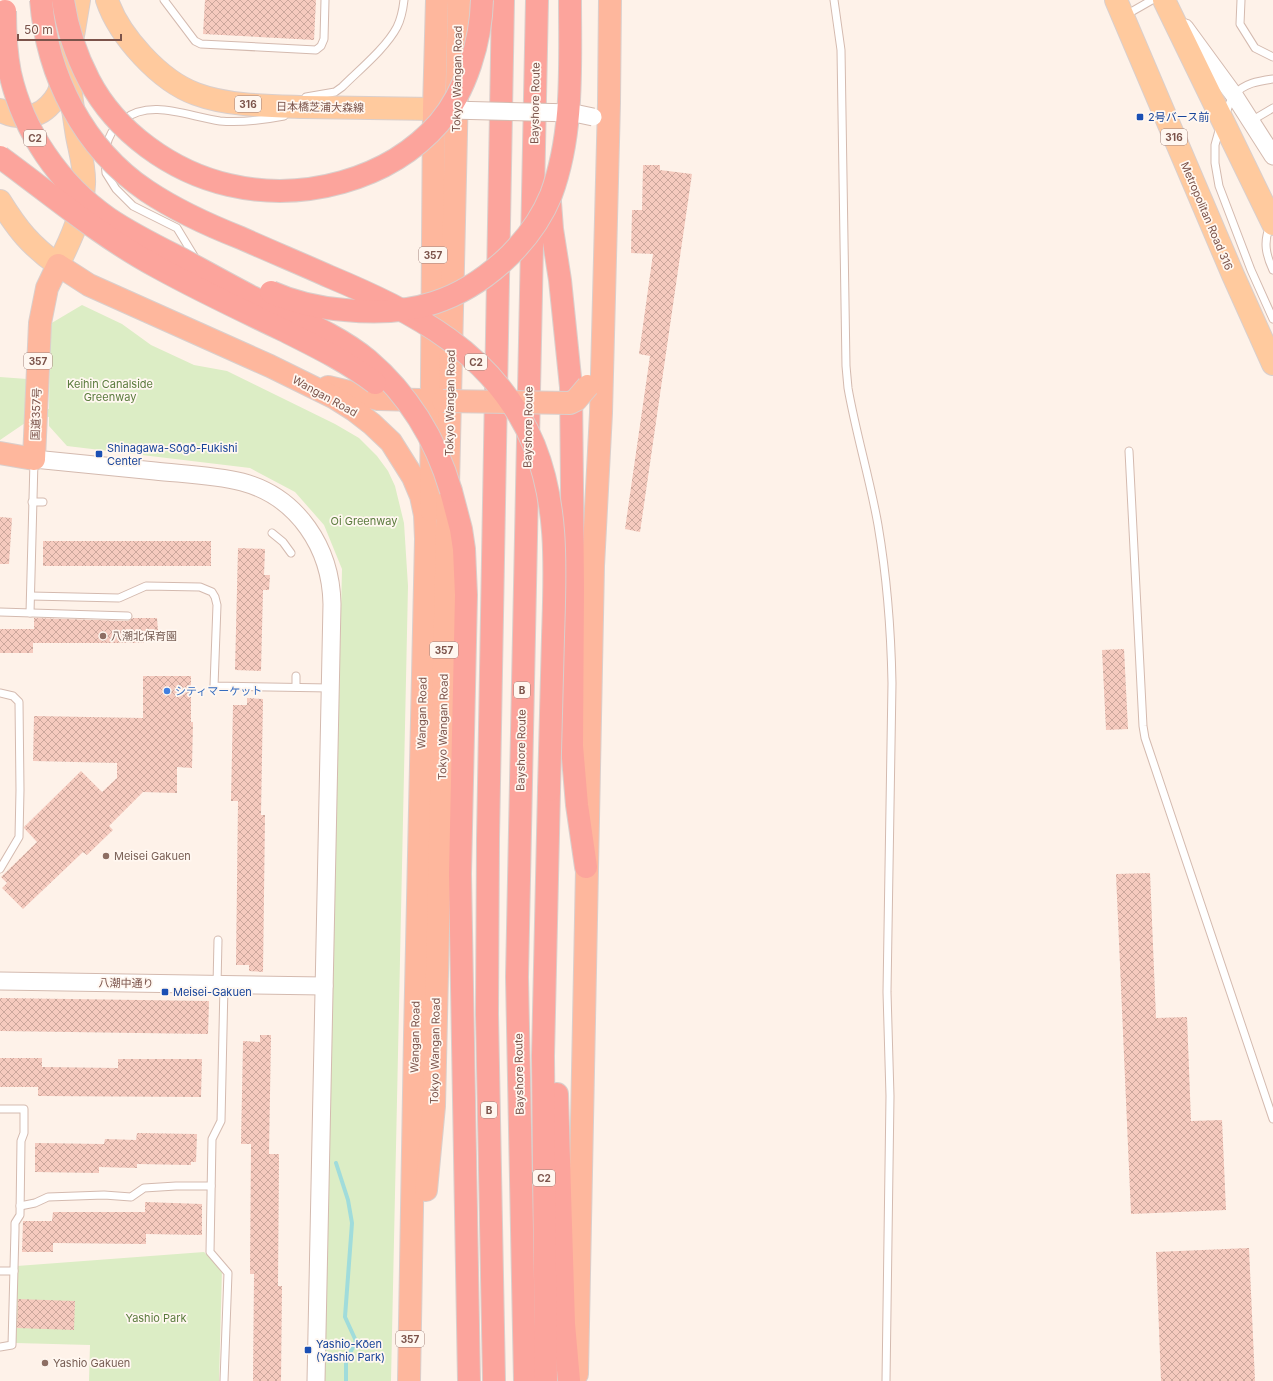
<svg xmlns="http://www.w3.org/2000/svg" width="1273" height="1381" viewBox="0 0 1273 1381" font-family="Inter,'Noto Sans JP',sans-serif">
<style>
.green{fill:#dcedc5}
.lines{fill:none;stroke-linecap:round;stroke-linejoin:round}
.stream{stroke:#a0dcdb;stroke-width:4}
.building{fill:url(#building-cross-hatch)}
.service-casing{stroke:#d4baaf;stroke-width:9}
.tertiary-casing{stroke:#d4baaf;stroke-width:19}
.primary-casing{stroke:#dacfcc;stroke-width:24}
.trunk-casing{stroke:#dacfcc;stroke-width:24}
.motorway-casing{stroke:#dacfcc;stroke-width:24}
.service{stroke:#fff;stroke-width:7}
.tertiary{stroke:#fff;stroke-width:17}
.primary{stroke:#ffca9e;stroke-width:22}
.trunk{stroke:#feb79d;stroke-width:22}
.motorway{stroke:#fca49c;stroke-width:22}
.tertiary-bridge-casing{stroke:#d4baaf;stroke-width:19;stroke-linecap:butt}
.trunk-bridge-casing{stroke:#dacfcc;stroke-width:24;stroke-linecap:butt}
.motorway-bridge-casing{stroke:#dacfcc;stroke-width:24;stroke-linecap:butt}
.tertiary-bridge{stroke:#fff;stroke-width:17}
.trunk-bridge{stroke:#feb79d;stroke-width:22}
.motorway-bridge{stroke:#fca49c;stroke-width:22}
.transit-dot{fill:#1a4fb4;stroke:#fff7f0;stroke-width:1.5}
.education-dot{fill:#8d6e63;stroke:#fff7f0;stroke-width:1.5}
.shop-dot{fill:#3f7fe0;stroke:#fff7f0;stroke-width:1.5}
.labels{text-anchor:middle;stroke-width:3.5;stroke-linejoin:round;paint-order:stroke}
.shield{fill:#fff7f0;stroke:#a3847c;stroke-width:1}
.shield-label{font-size:10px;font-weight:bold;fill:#7b534a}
.street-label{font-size:11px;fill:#7b534a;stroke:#fff7f0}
.transit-label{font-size:11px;fill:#164399;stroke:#fff7f0;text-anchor:start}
.park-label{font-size:11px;fill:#5a7b3d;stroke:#fff7f0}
.education-label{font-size:11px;fill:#785e54;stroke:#fff7f0;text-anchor:start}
.shop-label{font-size:11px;fill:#366cbe;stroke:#fff7f0;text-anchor:start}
</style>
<defs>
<pattern id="building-cross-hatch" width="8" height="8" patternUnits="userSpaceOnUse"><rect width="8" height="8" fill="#f5cabe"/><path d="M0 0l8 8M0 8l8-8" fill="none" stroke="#cba79c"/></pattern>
</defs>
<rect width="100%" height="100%" fill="#fef2e9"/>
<g class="green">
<path d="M82,305L122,324L151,345L194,365L227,371L335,424L359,438L377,456L388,471L395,486L404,523L408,586L391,1381H323L342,569L324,525L295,492L250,468L67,446L49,426V417L25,415V423L0,440V377L27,379L25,407L49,409L50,324Z"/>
<path d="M204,1252L222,1269L219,1381H89L90,1345L16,1343L17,1266Z"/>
</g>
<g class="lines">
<path class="stream" d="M336,1163L348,1200L352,1223L345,1317L356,1341L346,1361V1381"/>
</g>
<g class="building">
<path d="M205,0H316L314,40L203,34Z"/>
<path d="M643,165H660V170L692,174L640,532L625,529L650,356L639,354L653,254L631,253L632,210H642Z"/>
<path d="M0,517L12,518L9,564H0Z"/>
<rect x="43" y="541" width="168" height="25"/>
<path d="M238,548L265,549L264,575H270L269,590H263L261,671L235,670Z"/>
<path d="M34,618L128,621L133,618H157L158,631H144V643H33V653H0V629H34Z"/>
<path d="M1124,649L1128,729L1106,730L1102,650Z"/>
<path d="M143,676H191V722H193L192,768L177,767V793L143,792L109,826L113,830L87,855L83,852L23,909L2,888L7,883L1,877L37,842L24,828V827L81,771L102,792L117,778V763L33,761L34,716L143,718Z"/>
<path d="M247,698L263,699L261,815H265L263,972L249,971V965H236L238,801H231L233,705H247Z"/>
<path d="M1150,873L1156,1018L1187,1017L1191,1121L1222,1120L1226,1210L1131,1214L1116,874Z"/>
<path d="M0,998L209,1001L208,1034L0,1031Z"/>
<path d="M260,1035H271L269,1154H279L278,1286H282L281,1381H253L254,1274H250L251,1144H241L243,1041L260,1042Z"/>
<path d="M0,1058H42V1067L118,1068V1059H202L201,1097L38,1096V1087H0Z"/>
<path d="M137,1133L197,1134L196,1162H191V1165L137,1164V1168L99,1167V1173L35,1172V1143L104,1144L105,1139L136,1140Z"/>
<path d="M145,1202L202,1204V1235L146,1234V1244L53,1243V1252H22L23,1221H52L53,1212H145Z"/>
<path d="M1249,1248L1255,1381H1161L1156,1252Z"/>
<path d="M18,1299L75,1301L74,1330L17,1328Z"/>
</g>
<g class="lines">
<g class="service-casing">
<g id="service">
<path d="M164,0L195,41L201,44L316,50L321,46L324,39L325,0"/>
<path d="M834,0L841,50L846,366L848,388C856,434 870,479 878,525C887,578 891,630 892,683L887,992L890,1096L886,1381"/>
<path d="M1241,0L1240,24L1255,48L1273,57"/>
<path d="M1124,16L1152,0"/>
<path d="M306,97L335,92L342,87C359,70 386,48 397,27C401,19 403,9 404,0"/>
<path d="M1225,115C1228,109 1230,100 1234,95C1244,83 1259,81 1273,79"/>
<path d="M1251,121L1273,108"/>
<path d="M1220,127L1215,145V163L1219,186L1251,270L1273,319"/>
<path d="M106,148C108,136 114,127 123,120C151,98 189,117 220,121C243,123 263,120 284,116"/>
<path d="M105,162L106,173L116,189L133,206L177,228L194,256"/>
<path d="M1270,226C1263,242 1266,255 1273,270"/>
<path d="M1129,451L1143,726L1145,738L1273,1119"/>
<path d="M32,502H43"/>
<path d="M272,533L283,542L291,553"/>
<path d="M31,596L119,598L146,586L200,587L212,592L215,597L217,605L214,686L330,688"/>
<path d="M0,612L128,616"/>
<path d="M30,613L34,461"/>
<path d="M296,687V676"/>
<path d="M0,693L13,696L19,702L20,790L19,837L0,869"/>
<path d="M217,985L218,940"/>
<path d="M224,985L221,1121L212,1139L210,1252L228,1273L224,1381"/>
<path d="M0,1109H24V1133L21,1141L20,1215L15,1223V1230L12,1345L0,1347"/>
<path d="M20,1206L35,1203L48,1197L104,1195L131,1197L144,1188L176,1186H211"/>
<path d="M0,1271H14"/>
</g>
</g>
<g class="tertiary-casing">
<g id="tertiary">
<path d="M1185,28L1234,95L1273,156"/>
<path d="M34,459C75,463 115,467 155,471C183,474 214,475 242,482C298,497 331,548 332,604L316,1381"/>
<path d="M0,981L324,986"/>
</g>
</g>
<g class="primary-casing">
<g id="primary">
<path d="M107,0C119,36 160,81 196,94C228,106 270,106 304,107C347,108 391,108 434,109"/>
<path d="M1116,0L1233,275L1273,364"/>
<path d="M1164,0L1273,224"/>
<path d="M0,110C9,116 18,117 29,116C39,115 48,108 54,100C62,90 64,76 67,63C72,42 76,21 79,0"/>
<path d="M0,201C18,230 31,246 58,265C71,239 83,214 84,184C85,168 80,152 77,136C73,111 70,87 67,62"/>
</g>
</g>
<g class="trunk-casing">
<g id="trunk">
<path d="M328,387L378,399L420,400"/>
<path d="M0,453L34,459L40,323L47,288L58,265L89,285L270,366L335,398L354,410L372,424L391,442L413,477L421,496L425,515L426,539L415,1036L409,1381"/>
<path d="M431,510L434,109L437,0"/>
<path d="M426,1190L434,1106L459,0"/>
<path d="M577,1374L593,566L601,413L609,103L610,0"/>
</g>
</g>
<g class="motorway-casing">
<g id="motorway">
<path d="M549,189L552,229L560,280L571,387L573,587L572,746L577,805L586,867"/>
<path d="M451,491L461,529L464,549L466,595L460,874L469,1381"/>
<path d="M557,1094L564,1324L569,1381"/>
<path d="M494,1381L487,1014L488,839L503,0"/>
<path d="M525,1381L517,977L537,0"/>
<path d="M546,1381L543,1056L549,790"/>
</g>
</g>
<use href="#service" class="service"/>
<use href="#tertiary" class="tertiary"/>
<use href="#primary" class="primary"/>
<use href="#trunk" class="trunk"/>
<use href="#motorway" class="motorway"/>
<g class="tertiary-bridge-casing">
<path id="tertiary-bridge" d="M451,110L574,113L593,117"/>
</g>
<g class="trunk-bridge-casing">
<path id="trunk-bridge" d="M443,401L570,403L576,400L588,386"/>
</g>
<g class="motorway-bridge-casing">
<g id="motorway-bridge">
<path d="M41,0C47,76 83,148 147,191C177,211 208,225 241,238C270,251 299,263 328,276C414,312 496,353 534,445C559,507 555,572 553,637C552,688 550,739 549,790"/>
<path d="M63,0C67,28 76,55 89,80C116,132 172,172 229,185C302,202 388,181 439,123C466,91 481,41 482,0"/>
<path d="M5,11C5,32 6,53 10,73C23,131 59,184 108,218C130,233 154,245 178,257C202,270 227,284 252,297C291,317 334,332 368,360C409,395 436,440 451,491"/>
<path d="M0,157C52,195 101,237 159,268C199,290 241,310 283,330C315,346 346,361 375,383"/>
<path d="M271,292C295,303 319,308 345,310C411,317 462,302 510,255C527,238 542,217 551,195C574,133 570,65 570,0"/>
</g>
</g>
<use href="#tertiary-bridge" class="tertiary-bridge"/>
<use href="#trunk-bridge" class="trunk-bridge"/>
<use href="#motorway-bridge" class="motorway-bridge"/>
</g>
<g class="transit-dot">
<rect x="1136" y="113" width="8" height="8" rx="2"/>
<rect x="95" y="450" width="8" height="8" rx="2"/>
<rect x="161" y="988" width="8" height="8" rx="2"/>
<rect x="304" y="1346" width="8" height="8" rx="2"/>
</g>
<g class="education-dot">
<circle cx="103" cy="636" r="4"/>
<circle cx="106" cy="856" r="4"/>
<circle cx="45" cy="1363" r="4"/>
</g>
<circle class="shop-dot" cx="167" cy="691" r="4"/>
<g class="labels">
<g class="shield">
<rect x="235" y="96" width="26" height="16" rx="3"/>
<rect x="1161" y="129" width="26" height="16" rx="3"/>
<rect x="24" y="130" width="22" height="16" rx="3"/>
<rect x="419" y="247" width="28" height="16" rx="3"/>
<rect x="24" y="353" width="28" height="16" rx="3"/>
<rect x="465" y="354" width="22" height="16" rx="3"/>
<rect x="430" y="642" width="28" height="16" rx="3"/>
<rect x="514" y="682" width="16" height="16" rx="3"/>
<rect x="481" y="1102" width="16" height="16" rx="3"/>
<rect x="533" y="1170" width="22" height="16" rx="3"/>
<rect x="396" y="1331" width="28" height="16" rx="3"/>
</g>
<g class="shield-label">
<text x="248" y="108">316</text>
<text x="1174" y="141">316</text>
<text x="35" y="142">C2</text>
<text x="433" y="259">357</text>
<text x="38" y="365">357</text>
<text x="476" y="366">C2</text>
<text x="444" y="654">357</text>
<text x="522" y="694">B</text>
<text x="489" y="1114">B</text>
<text x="544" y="1182">C2</text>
<text x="410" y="1343">357</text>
</g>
<g class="street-label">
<text transform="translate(457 79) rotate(-89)" y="4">Tokyo Wangan Road</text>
<text transform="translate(535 103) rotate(-89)" y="4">Bayshore Route</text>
<text transform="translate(320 107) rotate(1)" y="4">日本橋芝浦大森線</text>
<text transform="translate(1207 216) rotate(67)" y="4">Metropolitan Road 316</text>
<text transform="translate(325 396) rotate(29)" y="4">Wangan Road</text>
<text transform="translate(450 403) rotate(-89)" y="4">Tokyo Wangan Road</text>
<text transform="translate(36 414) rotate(-88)" y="4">国道357号</text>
<text transform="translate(528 427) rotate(-89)" y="4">Bayshore Route</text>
<text transform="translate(422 713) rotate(-89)" y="4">Wangan Road</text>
<text transform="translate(443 727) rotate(-89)" y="4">Tokyo Wangan Road</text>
<text transform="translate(521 750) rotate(-89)" y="4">Bayshore Route</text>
<text transform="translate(126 983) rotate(1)" y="4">八潮中通り</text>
<text transform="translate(415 1037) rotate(-89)" y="4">Wangan Road</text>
<text transform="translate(435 1051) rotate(-89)" y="4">Tokyo Wangan Road</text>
<text transform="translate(519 1074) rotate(-91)" y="4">Bayshore Route</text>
</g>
<g class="transit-label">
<text x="1148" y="121">2号バース前</text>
<text x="107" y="452">Shinagawa-Sōgō-Fukishi<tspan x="107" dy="13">Center</tspan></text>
<text x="173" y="996">Meisei-Gakuen</text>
<text x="316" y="1348">Yashio-Kōen<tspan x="316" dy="13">(Yashio Park)</tspan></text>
</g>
<g class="park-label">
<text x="110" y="388">Keihin Canalside<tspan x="110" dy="13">Greenway</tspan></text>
<text x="364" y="525">Oi Greenway</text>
<text x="156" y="1322">Yashio Park</text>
</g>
<g class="education-label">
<text x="111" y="640">八潮北保育園</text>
<text x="114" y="860">Meisei Gakuen</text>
<text x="53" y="1367">Yashio Gakuen</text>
</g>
<g class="shop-label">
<text x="175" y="695">シティマーケット</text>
</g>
</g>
<path d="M18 34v6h103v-6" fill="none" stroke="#7b534a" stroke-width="2"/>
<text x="24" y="34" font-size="12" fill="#7b534a" stroke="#fff7f0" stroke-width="3" paint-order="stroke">50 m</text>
</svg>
